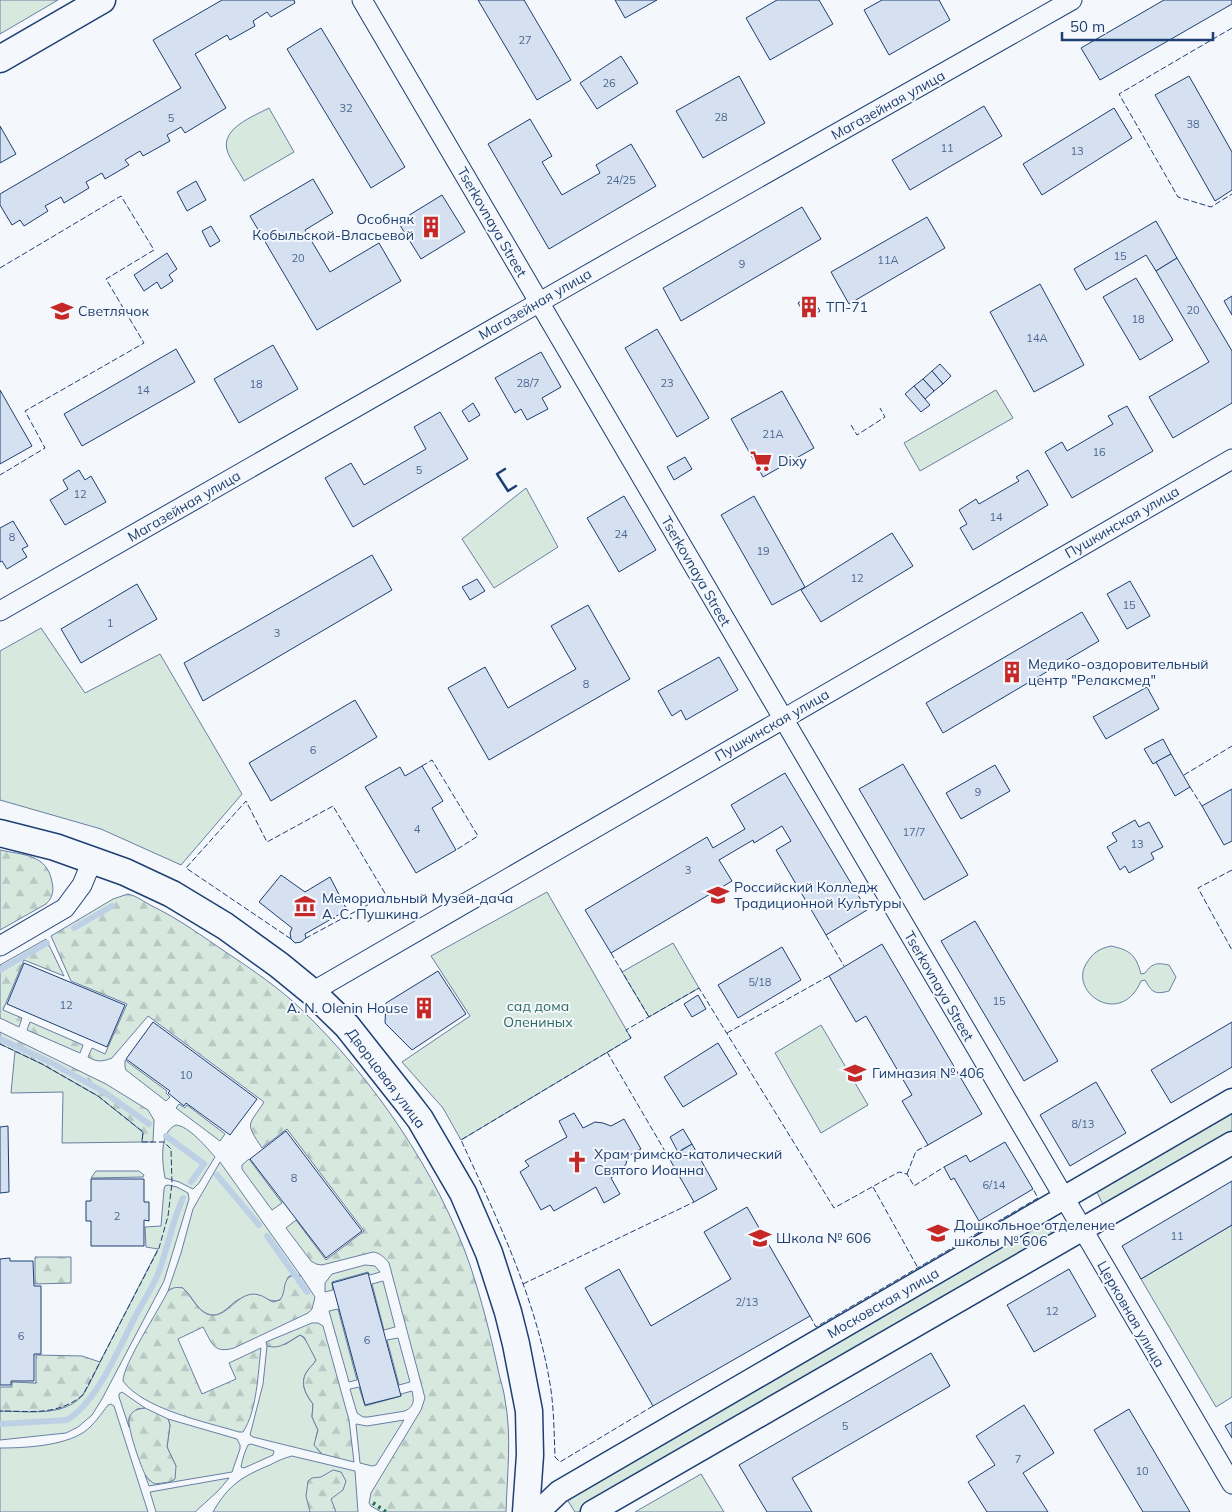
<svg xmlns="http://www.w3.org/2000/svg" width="1232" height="1512" viewBox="0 0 1232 1512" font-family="Mulish,sans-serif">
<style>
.green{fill:#d7e8df;stroke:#687fa3}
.forest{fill:url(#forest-firs);stroke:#687fa3}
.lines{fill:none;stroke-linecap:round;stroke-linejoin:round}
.stream{stroke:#bed0e5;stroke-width:6}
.building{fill:#d5e0f0;stroke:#1d3f73}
.minor-casing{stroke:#1d3f73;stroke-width:21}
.tertiary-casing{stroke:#1d3f73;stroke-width:25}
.secondary-casing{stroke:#1d3f73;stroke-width:29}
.minor{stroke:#f4f7fb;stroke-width:19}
.tertiary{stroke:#f4f7fb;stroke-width:22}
.secondary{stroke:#f4f7fb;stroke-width:26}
.hedge{stroke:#2c6c60;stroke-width:4;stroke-dasharray:2.5 4;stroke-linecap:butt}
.fence{stroke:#1d3f73;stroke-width:1;stroke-dasharray:6 2.5;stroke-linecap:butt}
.wall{stroke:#1d3f73;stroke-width:2.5}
.labels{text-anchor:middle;stroke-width:4;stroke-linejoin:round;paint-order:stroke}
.number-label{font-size:11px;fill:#4b6792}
.street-label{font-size:14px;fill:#1d3f73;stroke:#f4f7fb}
.poi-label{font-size:14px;fill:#1d3f73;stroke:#f4f7fb;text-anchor:start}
.park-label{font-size:14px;fill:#2c6c60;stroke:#f4f7fb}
</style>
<defs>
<pattern id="forest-firs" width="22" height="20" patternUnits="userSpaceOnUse" patternTransform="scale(1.25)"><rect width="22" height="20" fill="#d7e8df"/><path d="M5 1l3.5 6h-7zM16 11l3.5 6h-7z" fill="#b8c8c3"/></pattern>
</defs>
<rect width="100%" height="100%" fill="#f4f7fb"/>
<g class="green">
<path d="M0,0H58L0,34Z"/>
<path d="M269,108L294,152L244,181C239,171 230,160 227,150C221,128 254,116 269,108Z"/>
<path d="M996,390L1013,418L920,471L904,443Z"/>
<path d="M526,488L558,547L494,588L462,539Z"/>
<path d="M41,628L85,693L160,654L242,794L181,865L101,829L0,800V651Z"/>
<path d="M547,892L631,1038L461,1140L443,1108L402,1062L470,1016L431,956Z"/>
<path d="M673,943L699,988L649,1017L622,972Z"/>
<path d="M1111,946C1130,950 1136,955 1141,974L1145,973C1153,962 1158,963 1169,965L1176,977L1169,991C1154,995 1152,992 1145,980L1141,981C1121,1028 1069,993 1086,964C1093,953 1098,949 1111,946Z"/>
<path d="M821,1025L868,1105L821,1133L775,1053Z"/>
<path d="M15,1051L42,1064L98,1096L143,1132L142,1142L62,1143L63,1092L11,1093Z"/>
<path d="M125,1060L167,1091L166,1093L170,1097L166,1101L126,1070L125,1067Z"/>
<path d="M179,1104L185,1108L187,1105L225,1134L220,1141L176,1108Z"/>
<path d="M1232,1112V1133L1104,1207L1096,1190Z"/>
<path d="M176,1125C189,1126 207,1148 215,1157L199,1183L193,1189L179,1182L165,1178C162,1162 159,1132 176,1125Z"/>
<path d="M249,1159L282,1203L272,1210L242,1169V1165Z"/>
<path d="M220,1162L301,1276L293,1275L288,1277L283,1296L280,1300C267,1304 262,1293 251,1295C246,1296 241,1298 236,1301C224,1310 216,1323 200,1309C194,1303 190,1294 183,1288L171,1289L168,1291L181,1253L193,1209Z"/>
<path d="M96,1171H139L144,1175L143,1177L91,1178Z"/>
<path d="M168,1185L177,1187L188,1193L189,1199L164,1281L102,1399L92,1415L78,1427L66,1433L0,1440V1411H47L60,1409L83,1395L158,1249L146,1247L145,1227L161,1226L164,1189L165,1186Z"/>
<path d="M1045,1222L1054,1237L578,1512H575L566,1498Z"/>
<path d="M1232,1225V1397L1216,1407L1141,1279Z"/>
<path d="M365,1265L375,1266L380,1272L370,1275L368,1272L332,1282L333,1290L325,1292V1283L332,1274Z"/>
<path d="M383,1281L395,1327L384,1330L372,1284Z"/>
<path d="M338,1309L357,1380L349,1382L329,1311Z"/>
<path d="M300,1335C306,1338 314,1353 316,1360C314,1364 311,1366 308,1370C299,1382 305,1394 313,1404L312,1417L318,1430C315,1440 313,1447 322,1454L253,1437L250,1435L263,1384L267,1346L286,1344Z"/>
<path d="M398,1338L410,1382L399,1385L387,1340Z"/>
<path d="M359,1387L365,1406L401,1396V1394L412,1391C414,1400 415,1406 405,1411L368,1417H363L357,1413L350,1389Z"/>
<path d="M122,1392L145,1408L137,1409L129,1420V1427L119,1397V1394Z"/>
<path d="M111,1404L114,1406L148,1512H0V1448C25,1448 63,1446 84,1432C94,1425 101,1414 108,1405Z"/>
<path d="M168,1419L237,1439L240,1445V1449L232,1472L149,1486L145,1475L150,1481L176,1466L167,1447L170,1425Z"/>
<path d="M404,1420L376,1465L372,1466L360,1463L356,1424L367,1426Z"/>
<path d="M251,1444L271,1450L274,1451L273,1455L244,1468L241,1467C242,1460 245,1451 248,1445Z"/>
<path d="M292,1456L355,1471L358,1512H213C228,1485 243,1476 270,1465C277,1461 284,1458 292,1456Z"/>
<path d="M701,1474L724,1512H635Z"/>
<path d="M229,1478L218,1491L195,1512H156L150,1492Z"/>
</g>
<g class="forest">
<path d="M0,850C23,855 47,854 52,882C54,891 53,897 46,904L0,930Z"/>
<path d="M128,894C137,896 144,902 152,906C179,919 202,936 227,953C253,970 279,988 301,1009C372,1077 438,1173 470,1265C482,1301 491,1337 499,1374C501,1382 504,1391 505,1400C512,1436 507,1475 506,1512H381L371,1506L369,1503L371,1493L421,1410L425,1398L389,1263C384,1257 380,1253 373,1252L322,1265L316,1264L311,1261L286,1228L296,1220L326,1260L364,1231L287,1129L262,1148C244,1121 249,1126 264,1102L148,1016L112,1058C102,1062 97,1062 88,1057L92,1048L105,1054L127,1004L71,981L51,936L113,899Z"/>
<path d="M46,939L64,976L24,960L3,1010L22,1018L19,1027L0,1018V965Z"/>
<path d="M30,1022L83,1045L80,1053L27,1030Z"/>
<path d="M0,1032L106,1084L148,1110L154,1120L153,1142H142L143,1132L98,1096L42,1064L0,1044Z"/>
<path d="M35,1257H71V1283L35,1284Z"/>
<path d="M293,1275L301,1276L315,1297L312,1309L308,1313L234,1348C213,1354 212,1343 203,1327L178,1339L202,1394L236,1379L229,1363L261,1348C258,1373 257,1411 243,1432H239C206,1422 143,1409 123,1381C123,1364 159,1310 168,1291C173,1287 177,1287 183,1288C191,1295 196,1309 207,1314C227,1322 238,1288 259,1295C264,1296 268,1300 273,1302L280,1300C287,1291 281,1280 293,1275Z"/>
<path d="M312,1323H318L323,1326L349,1420L354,1462L322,1454L314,1445L318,1430L312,1417L313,1404C305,1393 299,1382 308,1370C311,1366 314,1364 316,1360L304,1337L300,1335C289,1341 280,1350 267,1346L266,1342Z"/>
<path d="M36,1355L82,1356L100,1362C95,1372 90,1384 84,1393C67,1418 25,1411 0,1411V1387H12V1382L36,1383Z"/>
<path d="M145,1408L168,1419L170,1425L167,1447L176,1466L175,1479L170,1482L155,1484C151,1482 148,1479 146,1476C141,1468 127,1427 129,1418C132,1410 138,1409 145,1408Z"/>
<path d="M333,1470L341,1472L346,1481L343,1490L331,1499L336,1512H310L306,1496L308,1481L312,1478L321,1477Z"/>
</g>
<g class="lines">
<g class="stream">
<path d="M74,928L112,906"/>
<path d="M0,970L47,943"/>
<path d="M0,1039L48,1061L104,1092L149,1124"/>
<path d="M166,1136L204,1164L191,1182"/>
<path d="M217,1175L259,1225"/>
<path d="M267,1236L307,1292"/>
<path d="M0,1424L67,1420C97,1402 118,1350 134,1319C142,1303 153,1288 159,1271C168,1247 172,1222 183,1198"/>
</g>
</g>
<g class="building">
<path d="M222,0H294L295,3L271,17L267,12L253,21L255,26L230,40L227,35L195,54L226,108L185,133L181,127L167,135L170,141L143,156L140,151L125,160L129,165L105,179L102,173L86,182L89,188L64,203L61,197L45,206L48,211L24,226L20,220L12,225L0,205V194L181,88L153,40Z"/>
<path d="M478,0H524L571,80L537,100Z"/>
<path d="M615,0H657L625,18Z"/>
<path d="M777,0H819L833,24L770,60L746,18Z"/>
<path d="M882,0H939L950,20L889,55L864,10Z"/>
<path d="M1164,0H1232V4L1100,80L1081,48Z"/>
<path d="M321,28L405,167L371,188L287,49Z"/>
<path d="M621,56L638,83L597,109L580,83Z"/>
<path d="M739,76L765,123L703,158L676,111Z"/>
<path d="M1189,76L1232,152V190L1215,201L1155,95Z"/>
<path d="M984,106L1002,136L910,190L892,160Z"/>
<path d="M1114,108L1132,138L1042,195L1023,164Z"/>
<path d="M530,119L552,156L542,162L562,195L600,173L596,165L631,144L656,186L549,249L488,144Z"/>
<path d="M0,126L16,154L0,163Z"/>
<path d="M313,179L333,213L305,230L330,272L379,243L401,281L317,330L250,216Z"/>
<path d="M196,181L206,200L187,211L177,192Z"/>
<path d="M442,195L465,232L421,259L398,222Z"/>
<path d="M802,207L821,239L681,321L663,288Z"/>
<path d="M927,217L945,248L849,304L831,272Z"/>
<path d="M1156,221L1177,258L1156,271L1146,255L1086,290L1074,269Z"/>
<path d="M211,226L220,241L210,247L202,231Z"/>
<path d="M167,253L177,269L169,275L173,281L161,289L157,282L144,291L134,275Z"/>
<path d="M1177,258L1232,351V403L1173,438L1149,397L1209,362L1156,271Z"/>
<path d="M1136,278L1173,340L1140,360L1103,297Z"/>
<path d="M1040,284L1084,365L1034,392L990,312Z"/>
<path d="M810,295L820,311L808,319L798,303Z"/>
<path d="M1232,296V315L1224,301Z"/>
<path d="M657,329L709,418L677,437L625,348Z"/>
<path d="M273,345L298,389L239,423L214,379Z"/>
<path d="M176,349L195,382L82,446L64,414Z"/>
<path d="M541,352L561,387L542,398L548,409L527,420L521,409L515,413L495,378Z"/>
<path d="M940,364L951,376L943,384L932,371Z"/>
<path d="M932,371L943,384L934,391L923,379Z"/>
<path d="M923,379L934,391L925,399L914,386Z"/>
<path d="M914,386L930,405L921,412L905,394Z"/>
<path d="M0,390L32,446L0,464Z"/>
<path d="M782,391L814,448L763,477L731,419Z"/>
<path d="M473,403L480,415L469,422L462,411Z"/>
<path d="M1127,406L1153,451L1072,498L1045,452L1062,442L1067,451L1113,424L1108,416Z"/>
<path d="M440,412L468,459L353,527L325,478L351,463L364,485L426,449L414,427Z"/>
<path d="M685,457L692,469L674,480L667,467Z"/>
<path d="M79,470L85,480L91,476L106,502L65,525L50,500L68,489L63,480Z"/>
<path d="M1028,470L1048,505L973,550L960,528L967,524L959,510L976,499L979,504L1019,481L1016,477Z"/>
<path d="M624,496L656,550L619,572L587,518Z"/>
<path d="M754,496L805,587L772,605L721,515Z"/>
<path d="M13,521L28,546L22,549L27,557L7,569L2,561L0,562V528Z"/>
<path d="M892,533L913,566L821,622L801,590Z"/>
<path d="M372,555L392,590L203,701L184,663Z"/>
<path d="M477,579L485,591L470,600L462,587Z"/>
<path d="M1130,581L1150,616L1127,629L1107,594Z"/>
<path d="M137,584L157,619L81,663L61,629Z"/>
<path d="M588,605L630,679L489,760L448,688L485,667L508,708L576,669L551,626Z"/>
<path d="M1082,612L1099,641L943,733L926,703Z"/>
<path d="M719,657L738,690L686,720L681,710L672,716L658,691Z"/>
<path d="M1147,687L1159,709L1106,739L1093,717Z"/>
<path d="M355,700L377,737L271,801L249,763Z"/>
<path d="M1163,739L1171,754L1153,764L1144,749Z"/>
<path d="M1171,754L1190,787L1175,796L1156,762Z"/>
<path d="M903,764L968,875L924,900L859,789Z"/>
<path d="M995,765L1010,791L961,819L946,793Z"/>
<path d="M422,766L443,801L432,808L456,850L416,873L365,787L400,767L405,776Z"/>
<path d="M785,773L867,910L826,935L776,850L791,841L782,826L754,843L753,840L719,860L732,881L611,953L585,910L707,837L713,848L745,829L731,805Z"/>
<path d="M1232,789V841L1224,845L1202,806Z"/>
<path d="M1135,820L1139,827L1149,822L1163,847L1151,853L1154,859L1129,873L1125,866L1120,870L1107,847L1117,841L1112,833Z"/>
<path d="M281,875L305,892L330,877L347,910L305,934L306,938L301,942L295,943L291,939L290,933L292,928L259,902Z"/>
<path d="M975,921L1058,1061L1024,1081L941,941Z"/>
<path d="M882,944L982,1114L928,1145L902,1101L912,1095L866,1016L856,1022L829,976Z"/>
<path d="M782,947L801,980L738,1018L718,985Z"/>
<path d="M24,963L125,1005L107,1047L7,1004Z"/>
<path d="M438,971L466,1014L412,1050L385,1023L386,1003Z"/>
<path d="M698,995L706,1009L692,1017L684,1004Z"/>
<path d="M153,1022L257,1099L230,1135L186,1103L184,1106L168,1093L170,1091L126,1059Z"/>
<path d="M1232,1022V1067L1171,1103L1151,1070Z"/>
<path d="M718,1043L737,1074L683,1107L664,1077Z"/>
<path d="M1096,1082L1126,1133L1070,1166L1040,1115Z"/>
<path d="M574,1113L583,1128L595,1122L603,1123L611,1126L624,1119L641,1149L628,1156L626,1164L621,1171L611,1178L620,1194L604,1203L596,1187L554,1211L550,1205L541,1210L520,1172L529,1166L525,1161L567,1137L559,1121Z"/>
<path d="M8,1126L9,1192L0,1193V1127Z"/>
<path d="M683,1129L692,1144L678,1152L670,1137Z"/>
<path d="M286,1131L362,1231L326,1258L250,1159Z"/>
<path d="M1005,1142L1033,1189L979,1221L954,1178L951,1180L944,1167L966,1155L970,1162Z"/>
<path d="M692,1144L717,1189L694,1202L669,1158Z"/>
<path d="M91,1179H144V1202H149V1221L144,1220V1246H91V1221H86V1201H91Z"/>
<path d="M1232,1181V1225L1141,1279L1122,1246Z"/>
<path d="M747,1207L810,1316L653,1406L585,1288L619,1269L651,1326L731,1279L704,1232Z"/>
<path d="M10,1258V1261H33L34,1286H41V1354H34V1381H11V1385H0V1259Z"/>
<path d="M1069,1269L1096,1316L1034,1352L1007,1305Z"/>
<path d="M368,1273L401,1396L365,1405L332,1283Z"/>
<path d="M931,1353L950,1386L792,1478L812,1512H767L739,1465Z"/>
<path d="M1024,1405L1054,1453L1023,1473L1048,1512H987L968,1482L995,1465L976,1436Z"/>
<path d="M1129,1409L1190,1512H1143L1094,1430Z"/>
<path d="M1232,1422V1438L1225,1426Z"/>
</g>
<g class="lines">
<g class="minor-casing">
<g id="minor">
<path d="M362,0L1232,1484"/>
<path d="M0,611L629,251L1072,0"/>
<path d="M0,946L65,908L82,885L92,861"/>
<path d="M312,992L1232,459"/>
</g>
</g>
<g class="tertiary-casing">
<g id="tertiary">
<path d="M538,1512L559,1492L1232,1100"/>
<path d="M592,1512L1232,1143"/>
</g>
</g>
<g class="secondary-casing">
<g id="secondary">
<path d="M0,59L102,0"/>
<path d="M0,833L55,847L125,872L172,894L225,926L279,965L312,992L347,1026L407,1102L420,1119L463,1193L489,1253L508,1312L516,1344L529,1411L530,1455L526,1512"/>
</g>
</g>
<use href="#minor" class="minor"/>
<use href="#tertiary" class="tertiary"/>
<use href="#secondary" class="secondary"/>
<path class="hedge" d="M373,1503L386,1512"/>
<g class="fence">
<path d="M1232,28L1119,94L1178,197L1211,207L1232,194"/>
<path d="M0,268L121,196L154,250L106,279L144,343L25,411L45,448L0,475"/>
<path d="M851,425L857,435L885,417L880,408"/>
<path d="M422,766L432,760L478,836L456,850"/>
<path d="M1184,775L1232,746"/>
<path d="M1190,787L1202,806"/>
<path d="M1232,870L1198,888L1232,950"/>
<path d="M826,935L844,966"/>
<path d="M291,939L186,868L246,801L267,842L333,806L386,895L306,938"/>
<path d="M611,953L649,1017"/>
<path d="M727,1033L829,976"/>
<path d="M0,1044L42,1064L98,1096L143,1132L142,1142H164L171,1149L172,1183L168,1216L159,1248L83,1395C57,1416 32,1411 0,1411"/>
<path d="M607,1052L669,1158"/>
<path d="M907,1174L916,1151L928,1145"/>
<path d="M873,1187L918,1268"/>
<path d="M523,1284L694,1202"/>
<path d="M810,1316L816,1327L1038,1198L1033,1189"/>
<path d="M653,1406L560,1462L555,1457C554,1431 554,1404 549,1378C534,1294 496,1216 461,1140L631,1038L626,1030L699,988L834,1208L899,1172L907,1174L914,1186L944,1167"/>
</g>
<path class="wall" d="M505,469L497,474L508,491L516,486"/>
</g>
<defs>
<g id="building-bare" transform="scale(1.725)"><path d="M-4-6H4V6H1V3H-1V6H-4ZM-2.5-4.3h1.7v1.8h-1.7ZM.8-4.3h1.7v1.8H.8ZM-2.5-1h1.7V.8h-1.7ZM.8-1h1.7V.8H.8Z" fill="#c62828" stroke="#f4f7fb" stroke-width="2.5" paint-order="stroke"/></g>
<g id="school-bare" transform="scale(1.725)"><path d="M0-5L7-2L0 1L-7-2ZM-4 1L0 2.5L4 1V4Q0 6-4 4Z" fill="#c62828" stroke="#f4f7fb" stroke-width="2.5" paint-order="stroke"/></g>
<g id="supermarket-bare" transform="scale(1.725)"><path d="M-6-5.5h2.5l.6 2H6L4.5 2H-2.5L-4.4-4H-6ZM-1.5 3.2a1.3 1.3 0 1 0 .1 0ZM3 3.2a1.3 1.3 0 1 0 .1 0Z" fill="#c62828" stroke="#f4f7fb" stroke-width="2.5" paint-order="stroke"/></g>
<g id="university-bare" transform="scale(1.725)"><path d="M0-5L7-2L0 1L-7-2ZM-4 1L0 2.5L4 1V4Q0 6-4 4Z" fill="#c62828" stroke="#f4f7fb" stroke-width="2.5" paint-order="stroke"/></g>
<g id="museum-bare" transform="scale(1.725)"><path d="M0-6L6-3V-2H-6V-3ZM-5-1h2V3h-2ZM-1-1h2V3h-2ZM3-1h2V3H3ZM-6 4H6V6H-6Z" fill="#c62828" stroke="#f4f7fb" stroke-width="2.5" paint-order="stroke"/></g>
<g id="church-bare" transform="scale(1.725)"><path d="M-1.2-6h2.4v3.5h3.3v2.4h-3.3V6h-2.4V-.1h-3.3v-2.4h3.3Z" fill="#c62828" stroke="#f4f7fb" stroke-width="2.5" paint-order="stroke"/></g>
</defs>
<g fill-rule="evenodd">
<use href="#building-bare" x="431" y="227"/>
<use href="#building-bare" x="809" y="307"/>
<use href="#school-bare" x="62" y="311"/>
<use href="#supermarket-bare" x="761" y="461"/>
<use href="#building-bare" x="1012" y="672"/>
<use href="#university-bare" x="718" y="895"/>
<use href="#museum-bare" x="305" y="906"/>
<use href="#building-bare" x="424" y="1008"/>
<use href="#school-bare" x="855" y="1073"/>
<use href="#church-bare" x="577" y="1162"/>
<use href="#school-bare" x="938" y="1233"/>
<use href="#school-bare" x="760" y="1238"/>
</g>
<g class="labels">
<g class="number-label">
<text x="525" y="44">27</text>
<text x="609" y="87">26</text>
<text x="346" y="112">32</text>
<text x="721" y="121">28</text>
<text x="171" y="122">5</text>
<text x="1193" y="128">38</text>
<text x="947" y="152">11</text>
<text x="1077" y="155">13</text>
<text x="621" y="184">24/25</text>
<text x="1120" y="260">15</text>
<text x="298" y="262">20</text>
<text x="888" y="264">11А</text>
<text x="742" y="268">9</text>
<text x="1193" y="314">20</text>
<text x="1138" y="323">18</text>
<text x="1037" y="342">14А</text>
<text x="528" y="387">28/7</text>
<text x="667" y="387">23</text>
<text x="256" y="388">18</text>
<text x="143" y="394">14</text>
<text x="773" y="438">21А</text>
<text x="1099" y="456">16</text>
<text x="419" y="474">5</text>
<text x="80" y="498">12</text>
<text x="996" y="521">14</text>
<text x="621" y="538">24</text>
<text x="12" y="541">8</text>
<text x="763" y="555">19</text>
<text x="857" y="582">12</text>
<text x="1129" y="609">15</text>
<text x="110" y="627">1</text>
<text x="277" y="637">3</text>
<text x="586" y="688">8</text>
<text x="313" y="754">6</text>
<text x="978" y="796">9</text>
<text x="417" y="833">4</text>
<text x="914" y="836">17/7</text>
<text x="1137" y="848">13</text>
<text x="688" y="874">3</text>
<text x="760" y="986">5/18</text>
<text x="999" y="1005">15</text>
<text x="66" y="1009">12</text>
<text x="186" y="1079">10</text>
<text x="1083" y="1128">8/13</text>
<text x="294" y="1182">8</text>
<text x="994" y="1189">6/14</text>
<text x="117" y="1220">2</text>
<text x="1177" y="1240">11</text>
<text x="747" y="1306">2/13</text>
<text x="1052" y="1315">12</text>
<text x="21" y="1340">6</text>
<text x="367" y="1344">6</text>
<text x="845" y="1430">5</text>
<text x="1018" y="1463">7</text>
<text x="1142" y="1475">10</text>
</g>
<g class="street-label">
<text transform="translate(888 105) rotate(-29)" y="5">Магазейная улица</text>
<text transform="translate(492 222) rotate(60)" y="5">Tserkovnaya Street</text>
<text transform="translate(535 304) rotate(-30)" y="5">Магазейная улица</text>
<text transform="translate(184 506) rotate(-30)" y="5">Магазейная улица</text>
<text transform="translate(1122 522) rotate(-30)" y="5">Пушкинская улица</text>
<text transform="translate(696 571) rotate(60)" y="5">Tserkovnaya Street</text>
<text transform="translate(772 725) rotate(-30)" y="5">Пушкинская улица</text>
<text transform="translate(939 986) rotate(60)" y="5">Tserkovnaya Street</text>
<text transform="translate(386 1078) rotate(53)" y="5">Дворцовая улица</text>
<text transform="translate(883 1303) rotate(-30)" y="5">Московская улица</text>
<text transform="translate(1131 1314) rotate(60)" y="5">Церковная улица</text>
</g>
<g class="poi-label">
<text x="414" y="224" text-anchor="end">Особняк<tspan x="414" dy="16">Кобыльской-Власьевой</tspan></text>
<text x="826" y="312">ТП-71</text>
<text x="78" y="316">Светлячок</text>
<text x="778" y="466">Dixy</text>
<text x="1028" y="669">Медико-оздоровительный<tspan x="1028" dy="16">центр "Релаксмед"</tspan></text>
<text x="734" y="892">Российский Колледж<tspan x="734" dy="16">Традиционной Культуры</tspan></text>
<text x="322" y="903">Мемориальный Музей-дача<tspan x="322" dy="16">А. С. Пушкина</tspan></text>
<text x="408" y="1013" text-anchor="end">A. N. Olenin House</text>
<text x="872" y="1078">Гимназия № 406</text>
<text x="594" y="1159">Храм римско-католический<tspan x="594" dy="16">Святого Иоанна</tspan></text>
<text x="954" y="1230">Дошкольное отделение<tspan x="954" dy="16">школы № 606</tspan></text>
<text x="776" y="1243">Школа № 606</text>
</g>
<g class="park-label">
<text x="538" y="1011">сад дома<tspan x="538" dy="16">Олениных</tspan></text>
</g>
</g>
<path d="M1062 32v8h151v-8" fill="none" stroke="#1d3f73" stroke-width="2.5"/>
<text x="1070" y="32" font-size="15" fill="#1d3f73" stroke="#f4f7fb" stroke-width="4" paint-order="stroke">50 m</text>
</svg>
